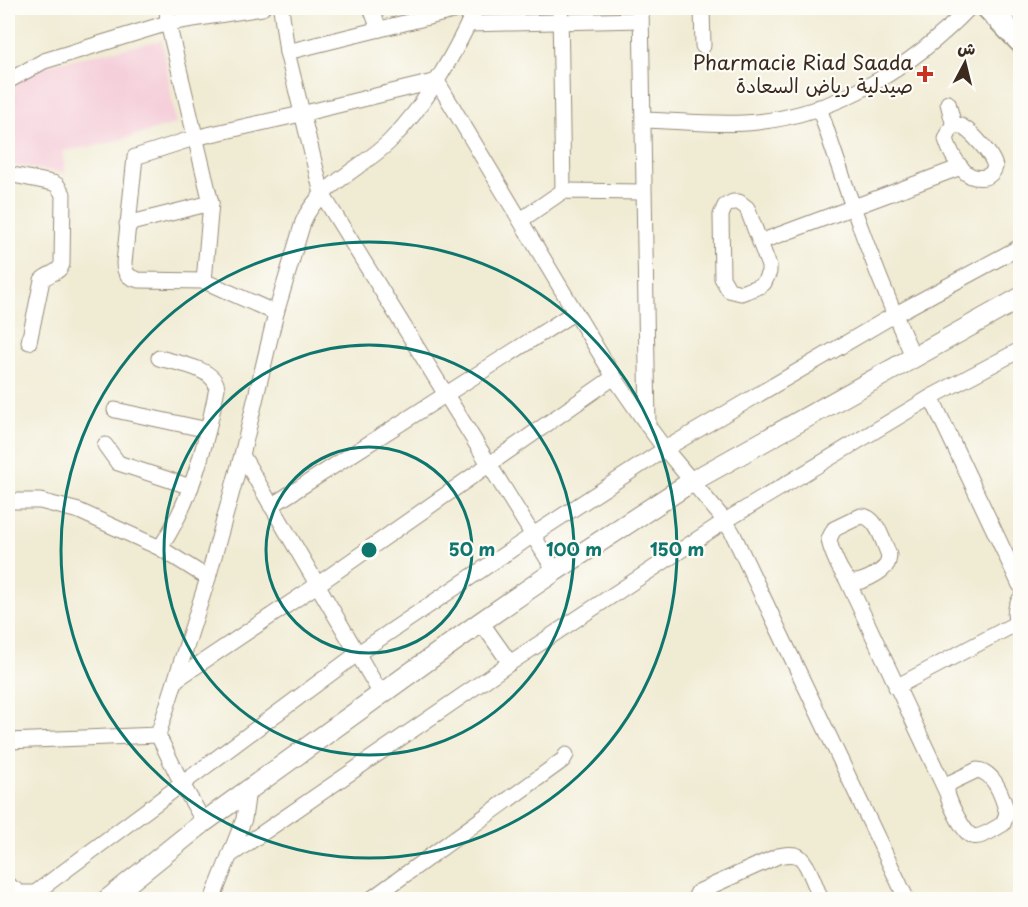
<svg xmlns="http://www.w3.org/2000/svg" width="1028" height="907" viewBox="0 0 1028 907" font-family="'Playpen Sans','Playpen Sans Arabic',sans-serif">
<style>
.built{fill:#f5cfda}
.lines{fill:none;stroke-linecap:round;stroke-linejoin:round}
.minor-casing{stroke:#968a78;stroke-width:17}
.major-casing{stroke:#968a78;stroke-width:22}
.highway-casing{stroke:#968a78;stroke-width:25}
.minor{stroke:#fff;stroke-width:15}
.major{stroke:#fff;stroke-width:20}
.highway{stroke:#fff;stroke-width:22}
.ring{fill:none;stroke:#0f766e;stroke-width:3}
.poi-dot{fill:#c8321e;stroke:#fdfcf7;stroke-width:2}
.labels{text-anchor:middle;stroke-width:4.5;stroke-linejoin:round;paint-order:stroke}
.poi-label{font-size:20px;fill:#3b2a1e;stroke:#fdfcf7;text-anchor:end}
.centre{fill:#0f766e;stroke:#fdfcf7;stroke-width:3}
.ring-label{font-size:18px;text-anchor:middle;font-weight:bold;fill:#0f766e;stroke:#fdfcf7;stroke-width:4.5;stroke-linejoin:round;paint-order:stroke}
</style>
<rect width="100%" height="100%" fill="#fdfcf7"/>
<filter id="ink" filterUnits="userSpaceOnUse"><feTurbulence type="fractalNoise" baseFrequency=".0167" numOctaves="2"/><feDisplacementMap in="SourceGraphic" scale="12" xChannelSelector="R" yChannelSelector="G"/><feConvolveMatrix kernelMatrix="1 2 1 2 8 2 1 2 1" color-interpolation-filters="sRGB"/></filter>
<filter id="wash" filterUnits="userSpaceOnUse"><feTurbulence type="fractalNoise" baseFrequency=".008" numOctaves="4" result="noise"/><feDisplacementMap in="SourceGraphic" scale="24" xChannelSelector="R" yChannelSelector="G"/><feGaussianBlur stdDeviation="1.35" result="paint"/><feColorMatrix in="noise" values="0 0 0 0 0 0 0 0 0 0 0 0 0 0 0 0 0 1.4 0 .05"/><feComposite in="paint" operator="in"/></filter>
<g filter="url(#wash)">
<rect width="100%" height="100%" fill="#f0ebd3"/>
<path class="built" d="M162,40L176,124L101,145L63,151L65,173L8,165V92L29,69Z"/>
</g>
<g filter="url(#ink)">
<g class="lines">
<g class="minor-casing">
<g id="minor">
<path d="M167,8L168,23L211,203L204,281"/>
<path d="M281,8L287,52L322,194L555,571"/>
<path d="M371,8L379,29"/>
<path d="M560,8L563,191"/>
<path d="M641,8L648,426L665,449L725,521L732,532L907,900"/>
<path d="M702,8L703,46"/>
<path d="M468,24L641,20"/>
<path d="M287,52L465,8"/>
<path d="M8,81L44,61L168,23L262,8"/>
<path d="M948,103L954,126"/>
<path d="M819,107C847,192 876,276 914,358"/>
<path d="M643,120C679,121 722,126 757,122C839,113 913,66 969,8"/>
<path d="M958,125C969,128 993,155 995,167C991,181 972,180 963,170C956,162 949,149 946,139L951,128Z"/>
<path d="M8,174L53,183L57,185L63,194L62,264C59,274 48,273 42,280L29,342"/>
<path d="M733,202H739L747,208L769,266V272L764,283L760,286L741,293L729,290L722,278L721,215L725,206Z"/>
<path d="M521,220L563,191L643,192"/>
<path d="M127,224L211,203"/>
<path d="M760,242L961,167"/>
<path d="M276,313L204,281L139,280C129,278 124,273 124,263L135,157L194,138L301,114L437,81L614,377L648,426"/>
<path d="M159,358C176,363 215,368 217,388C206,444 192,500 160,548"/>
<path d="M931,397L1020,585"/>
<path d="M115,410L208,430"/>
<path d="M105,445L118,463L191,487"/>
<path d="M242,455L381,694"/>
<path d="M8,501H40L79,511L160,548L208,578"/>
<path d="M271,506L575,312"/>
<path d="M861,516C877,516 883,542 889,555C888,559 889,561 887,564C883,572 858,586 850,581C842,578 830,548 829,539L834,529Z"/>
<path d="M847,580L947,793"/>
<path d="M1020,599C1014,609 1013,618 1020,627"/>
<path d="M481,622L510,663"/>
<path d="M177,679L317,585L614,377"/>
<path d="M896,687L1017,623"/>
<path d="M8,741L158,735"/>
<path d="M977,770C995,772 1003,798 1007,813L1003,824C995,828 981,839 972,836C964,834 946,798 947,790C947,785 949,785 952,782Z"/>
<path d="M204,822L182,784L158,735L208,578L242,455L276,313L303,222C317,187 362,168 389,142C427,104 453,56 476,8"/>
<path d="M229,856L510,663L725,521L931,397L1020,350"/>
<path d="M8,885L20,893H35L357,654L533,535L665,449L894,315L1020,247"/>
<path d="M212,900L244,819L248,790"/>
<path d="M370,900L563,760L566,755"/>
<path d="M694,900L698,892L778,856C784,855 792,853 798,856C807,860 817,890 821,900"/>
</g>
</g>
<g class="major-casing">
<path id="major" d="M107,900L204,822L481,622L555,571L691,482L1020,298"/>
</g>
<g class="highway-casing">
<g id="highway">
<path d="M988,8L1020,41"/>
<path d="M1019,8L1020,9"/>
</g>
</g>
<use href="#minor" class="minor"/>
<use href="#major" class="major"/>
<use href="#highway" class="highway"/>
</g>
</g>
<g class="ring">
<circle cx="369" cy="550" r="103"/>
<circle cx="369" cy="550" r="205"/>
<circle cx="369" cy="550" r="308"/>
</g>
<path class="poi-dot" d="M922 65h6v6h6v6h-6v6h-6v-6h-6v-6h6z"/>
<g class="labels">
<g class="poi-label">
<text x="913" y="70">Pharmacie Riad Saada<tspan x="913" dy="23">صيدلية رياض السعادة</tspan></text>
</g>
</g>
<circle cx="369" cy="550" r="9" class="centre"/>
<g class="ring-label">
<text x="472" y="556">50 m</text>
<text x="574" y="556">100 m</text>
<text x="677" y="556">150 m</text>
</g>
<rect width="1028" height="907" fill="none" stroke="#fdfcf7" stroke-width="30"/>
<g transform="translate(965 63) rotate(7)" stroke="#fdfcf7" stroke-width="4.5" paint-order="stroke">
<path d="M0-4.5L10 22L0 15L-10 22Z" fill="#3b2a1e"/>
<text y="-9" font-size="16" font-weight="bold" text-anchor="middle" fill="#3b2a1e">ش</text>
</g>
</svg>
